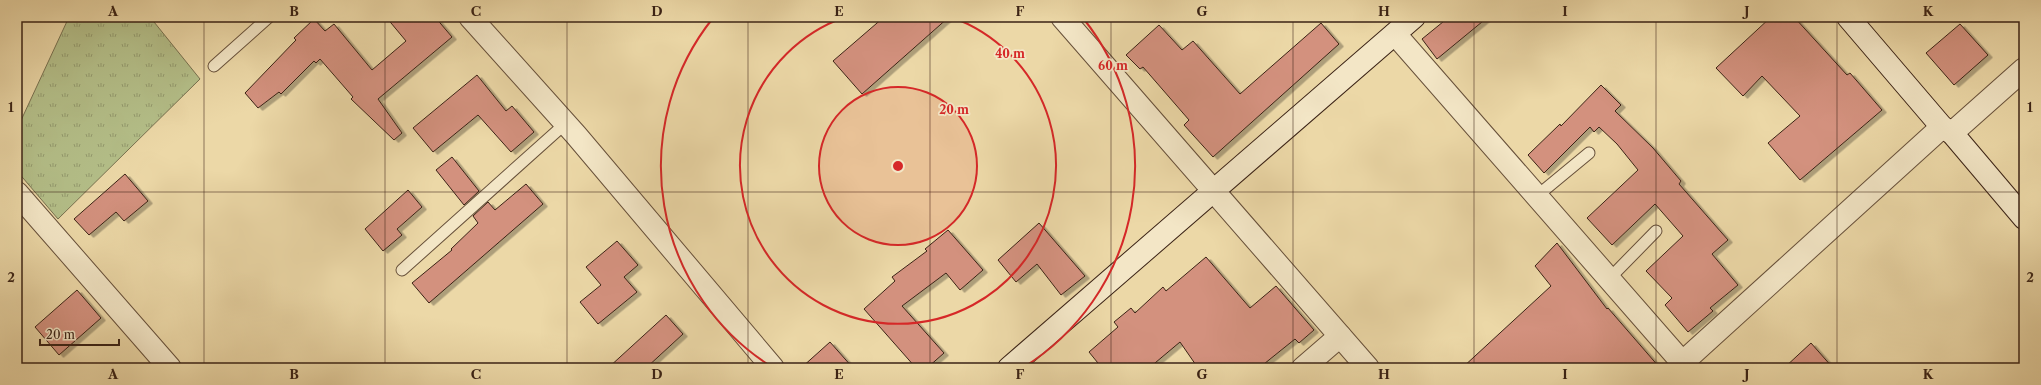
<svg xmlns="http://www.w3.org/2000/svg" width="2041" height="385" viewBox="0 0 2041 385" font-family="'Libre Caslon Text',serif">
<style>
.park{fill:url(#park-tufts);stroke:#787150}
.building{fill:#d3917e;stroke:#3b2316;filter:url(#shadow)}
.lines{fill:none;stroke-linecap:round;stroke-linejoin:round}
.lane-casing{stroke:#67503a;stroke-width:13}
.street-casing{stroke:#67503a;stroke-width:24}
.secondary-casing{stroke:#3b2316;stroke-width:24}
.lane{stroke:#f3e6c6;stroke-width:11}
.street{stroke:#f3e6c6;stroke-width:22}
.secondary{stroke:#f3e6c6;stroke-width:22}
.grid{fill:none;stroke:#3b2316;stroke-width:1;stroke-opacity:0.55}
.ring{fill:none;stroke:#d62828;stroke-width:2}
.centre{fill:#d62828;stroke:#f3e6c6;stroke-width:2}
.ring-label{font-size:12px;text-anchor:middle;font-weight:bold;fill:#d62828;stroke:#f3e6c6;stroke-width:3.5;stroke-linejoin:round;paint-order:stroke}
.neatline{fill:none;stroke:#3b2316;stroke-width:1.5}
.grid-label{font-size:13px;text-anchor:middle;font-weight:bold;fill:#3b2316}
</style>
<defs>
<pattern id="park-tufts" width="24" height="20" patternUnits="userSpaceOnUse"><rect width="24" height="20" fill="#b4bf89"/><path d="M3 7l-1-3M5 7V3M7 7l1-3M15 17l-1-3M17 17v-4M19 17l1-3" fill="none" stroke="#949b6f"/></pattern>
<filter id="shadow"><feDropShadow dx="4.5" dy="2.5" stdDeviation="0" flood-color="#0004"/></filter>
</defs>
<rect width="100%" height="100%" fill="#ecd8a7"/>
<filter id="stains"><feTurbulence type="fractalNoise" baseFrequency=".005" numOctaves="4"/><feColorMatrix values="0 0 0 0 .2 0 0 0 0 .09 0 0 0 0 .02 0 0 0 .5 -.17"/></filter>
<radialGradient id="worn" r=".72"><stop offset=".6" stop-color="#630" stop-opacity="0"/><stop offset="1" stop-color="#630" stop-opacity=".3"/></radialGradient>
<path class="park" d="M69,17H150L200,79L58,219L17,171V129Z"/>
<g class="building">
<path d="M386,17H435L452,37L378,99L402,133L394,140L351,99L353,97L320,59L316,63L314,61L281,94L279,92L258,108L245,93L296,40L294,38L314,19L325,31L334,24L372,70L406,41Z"/>
<path d="M884,17H949L862,94L833,61Z"/>
<path d="M1449,17H1488L1437,59L1422,39Z"/>
<path d="M1771,17H1794L1847,75L1850,73L1882,110L1800,180L1768,143L1800,116L1762,76L1743,96L1716,68Z"/>
<path d="M1321,23L1339,44L1213,157L1184,125L1189,120L1143,67L1140,69L1126,55L1159,25L1182,50L1193,41L1240,94Z"/>
<path d="M1960,24L1988,55L1954,85L1926,53Z"/>
<path d="M477,75L506,111L512,106L534,132L511,152L478,115L433,152L413,128Z"/>
<path d="M1601,85L1621,105L1615,111L1653,148L1681,181L1679,184L1728,240L1712,254L1738,285L1710,308L1713,311L1688,332L1665,305L1672,298L1646,271L1683,236L1655,204L1612,245L1587,218L1638,170L1617,144L1599,127L1594,132L1590,127L1544,173L1528,155L1560,124L1561,126Z"/>
<path d="M452,157L479,191L464,205L436,170Z"/>
<path d="M125,174L148,201L124,221L116,212L89,235L74,219Z"/>
<path d="M526,184L543,204L429,303L412,283L452,250L451,249L478,223L473,216L488,202L495,210Z"/>
<path d="M408,190L422,207L397,229L402,235L383,251L365,229Z"/>
<path d="M1039,223L1085,276L1061,295L1037,264L1016,282L998,260Z"/>
<path d="M948,230L983,270L960,290L946,273L902,306L944,353L927,368H916L864,309L895,281L892,277L927,251L925,249Z"/>
<path d="M617,241L638,265L624,277L637,292L598,324L580,302L601,285L586,267Z"/>
<path d="M1557,243L1607,309L1608,308L1660,368H1462L1551,286L1535,266Z"/>
<path d="M1206,257L1250,308L1276,286L1314,330L1299,343L1295,339L1259,368H1198L1180,342L1149,368H1102L1089,352L1118,327L1114,322L1131,308L1135,313L1163,287L1166,291Z"/>
<path d="M77,290L101,318L59,355L35,327Z"/>
<path d="M666,315L683,334L646,368H608Z"/>
<path d="M830,342L853,368H801Z"/>
<path d="M1811,343L1833,368H1784Z"/>
</g>
<g class="lines">
<g class="lane-casing">
<g id="lane">
<path d="M214,66L269,17"/>
<path d="M1537,196L1589,153"/>
<path d="M402,270L566,123"/>
<path d="M1609,279L1656,231"/>
</g>
</g>
<g class="street-casing">
<g id="street">
<path d="M470,17L576,135L773,368"/>
<path d="M1062,17L1368,368"/>
<path d="M1395,34L1687,368"/>
<path d="M1952,133L2024,69"/>
<path d="M17,193L170,368"/>
<path d="M1682,363L1942,127"/>
<path d="M1303,368L1340,336"/>
</g>
</g>
<g class="secondary-casing">
<g id="secondary">
<path d="M1848,17L1942,127L1952,133L2024,218"/>
<path d="M1009,368L1414,17"/>
</g>
</g>
<use href="#lane" class="lane"/>
<use href="#street" class="street"/>
<use href="#secondary" class="secondary"/>
</g>
<path class="grid" d="M204,17V368M385,17V368M567,17V368M748,17V368M930,17V368M1111,17V368M1293,17V368M1474,17V368M1656,17V368M1837,17V368M17,192H2024"/>
<circle cx="898" cy="166" r="79" fill="#d62828" fill-opacity=".12"/>
<g class="ring">
<circle cx="898" cy="166" r="79"/>
<path d="M951 17A158 158 0 1 1 845 17"/>
<path d="M772 367A237 237 0 0 1 713 18M1083 18A237 237 0 0 1 1024 367"/>
</g>
<circle cx="898" cy="166" r="6" class="centre"/>
<g class="ring-label">
<text x="1010" y="58">40 m</text>
<text x="1113" y="70">60 m</text>
<text x="954" y="114">20 m</text>
</g>
<rect width="2041" height="385" fill="none" stroke="#ecd8a7" stroke-width="44"/>
<path d="M40 339v6h79v-6" fill="none" stroke="#3b2316" stroke-width="2"/>
<text x="46" y="339" font-size="12" fill="#3b2316" stroke="#f3e6c6" stroke-width="3" paint-order="stroke">20 m</text>
<rect x="22" y="22" width="1997" height="341" class="neatline"/>
<g class="grid-label">
<text x="113" y="16">A</text>
<text x="294" y="16">B</text>
<text x="476" y="16">C</text>
<text x="657" y="16">D</text>
<text x="839" y="16">E</text>
<text x="1020" y="16">F</text>
<text x="1202" y="16">G</text>
<text x="1384" y="16">H</text>
<text x="1565" y="16">I</text>
<text x="1747" y="16">J</text>
<text x="1928" y="16">K</text>
<text x="11" y="112">1</text>
<text x="2030" y="112">1</text>
<text x="11" y="282">2</text>
<text x="2030" y="282">2</text>
<text x="113" y="379">A</text>
<text x="294" y="379">B</text>
<text x="476" y="379">C</text>
<text x="657" y="379">D</text>
<text x="839" y="379">E</text>
<text x="1020" y="379">F</text>
<text x="1202" y="379">G</text>
<text x="1384" y="379">H</text>
<text x="1565" y="379">I</text>
<text x="1747" y="379">J</text>
<text x="1928" y="379">K</text>
</g>
<rect width="100%" height="100%" filter="url(#stains)"/>
<rect width="100%" height="100%" fill="url(#worn)"/>
</svg>
